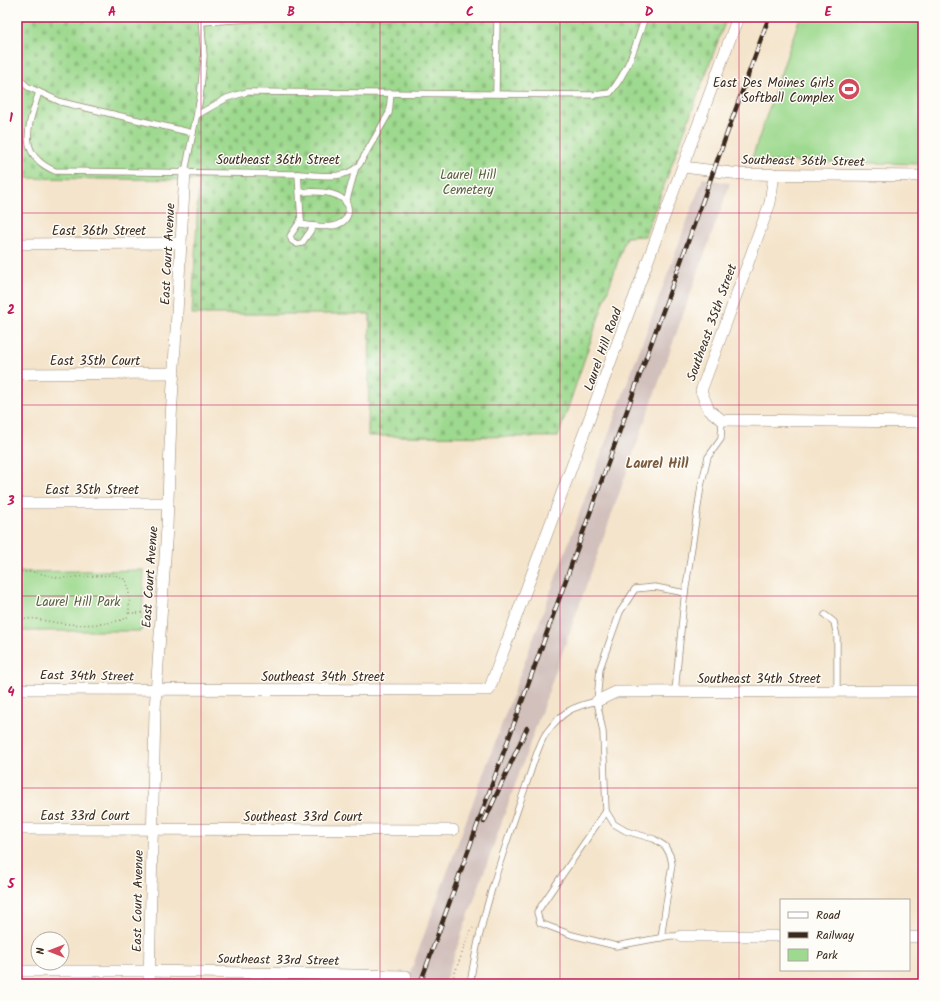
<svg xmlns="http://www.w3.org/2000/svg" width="940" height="1001" viewBox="0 0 940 1001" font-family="Kalam,sans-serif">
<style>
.industrial{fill:#d1c0bc}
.green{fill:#9dd98e;stroke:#6c8256}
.cemetery{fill:url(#cemetery-stones);stroke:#6c8256}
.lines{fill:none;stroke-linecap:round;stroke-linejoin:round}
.lane-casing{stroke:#988774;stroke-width:7}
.street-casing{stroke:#988774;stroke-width:12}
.path{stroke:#988774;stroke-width:1.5;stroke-dasharray:1 3;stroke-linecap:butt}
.lane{stroke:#fff;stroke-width:5.5}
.street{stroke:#fff;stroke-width:11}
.rail-casing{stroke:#3b2a1e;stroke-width:4.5}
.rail{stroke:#fdfcf7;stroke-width:3;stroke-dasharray:9;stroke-linecap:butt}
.grid{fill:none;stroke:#c2185b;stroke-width:1;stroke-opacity:0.55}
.labels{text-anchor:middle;stroke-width:3;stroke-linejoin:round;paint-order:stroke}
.poi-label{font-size:13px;fill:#3b2a1e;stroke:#fdfcf7;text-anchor:end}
.street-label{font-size:13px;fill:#3b2a1e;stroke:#fdfcf7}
.park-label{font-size:13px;fill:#585f40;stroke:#fdfcf7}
.neighbourhood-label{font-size:14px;font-weight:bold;fill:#7a5b3e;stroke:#fdfcf7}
.neatline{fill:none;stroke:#c2185b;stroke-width:1.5}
.grid-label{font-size:13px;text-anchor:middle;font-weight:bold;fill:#c2185b}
</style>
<defs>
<pattern id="cemetery-stones" width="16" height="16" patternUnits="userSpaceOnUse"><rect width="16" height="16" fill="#9dd98e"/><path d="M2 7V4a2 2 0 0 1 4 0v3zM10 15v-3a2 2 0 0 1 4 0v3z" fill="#88ba7a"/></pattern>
</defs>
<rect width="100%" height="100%" fill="#fdfcf7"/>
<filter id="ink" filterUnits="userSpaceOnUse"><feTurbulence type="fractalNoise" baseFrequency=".025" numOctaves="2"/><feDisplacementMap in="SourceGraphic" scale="8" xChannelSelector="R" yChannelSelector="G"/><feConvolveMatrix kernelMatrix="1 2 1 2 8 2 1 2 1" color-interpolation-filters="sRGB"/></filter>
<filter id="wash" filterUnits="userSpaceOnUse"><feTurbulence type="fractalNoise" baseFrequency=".012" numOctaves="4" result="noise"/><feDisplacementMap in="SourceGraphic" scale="16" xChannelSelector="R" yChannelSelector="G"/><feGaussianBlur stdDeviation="0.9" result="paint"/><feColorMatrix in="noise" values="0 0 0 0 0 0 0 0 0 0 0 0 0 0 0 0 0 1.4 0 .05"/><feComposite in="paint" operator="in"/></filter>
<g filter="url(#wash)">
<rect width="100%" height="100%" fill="#f4e4cb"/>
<path class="industrial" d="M703,178L730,183L444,984H406Z"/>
<g class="green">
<path d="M800,17H923V164L751,161Z"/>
<path d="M144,570L142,631H17V572Z"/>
</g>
<path class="cemetery" d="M17,17H727L645,236L626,237L558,437L368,436L370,314H192L199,180L17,178Z"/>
</g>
<g filter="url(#ink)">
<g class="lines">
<g class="lane-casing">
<g id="lane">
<path d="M202,22L286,17"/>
<path d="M17,77L28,87L61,102L193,133"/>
<path d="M39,92C29,124 15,154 55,171L298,174C318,175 345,181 359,165L389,113L391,93"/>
<path d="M496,93L497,17"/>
<path d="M197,115L227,98L247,92L594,95L610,93C629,70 636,44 645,17"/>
<path d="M185,172L200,98L204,56L201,17"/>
<path d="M298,174L301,220V224C314,226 343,232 348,214C349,209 348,203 344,200C333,190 313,192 299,192"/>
<path d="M346,203L355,170"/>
<path d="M301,220L290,236L292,241L297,244L302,243L314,226"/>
<path d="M825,615L834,622L837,637V691"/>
<path d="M675,692L684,600L701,486L708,457L721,439L722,420"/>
<path d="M606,811L537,912L540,923L572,935L616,946L670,936H681"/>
<path d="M661,938L672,864L670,855L665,846L654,839L626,831L614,824L606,811L603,732L597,701L600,668L620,612L635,589L655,587L685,593"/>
<path d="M470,984C480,916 504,850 526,785C531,772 539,741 547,732C563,711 572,707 597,701"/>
</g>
</g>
<g class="street-casing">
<g id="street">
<path d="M683,167L740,174L923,176"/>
<path d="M774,174L770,203L701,391L709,410L722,420L923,422"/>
<path d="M17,244L181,243"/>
<path d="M17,374L174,373"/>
<path d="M17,503H168"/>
<path d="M17,689L489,690L738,17"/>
<path d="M597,701L616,692L923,691"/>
<path d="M17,829L453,830"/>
<path d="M681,936H781"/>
<path d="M909,937H923"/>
<path d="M17,971H149L406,976"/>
<path d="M149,984L155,710L167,527L171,419L185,172"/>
</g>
</g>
<g class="path">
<path d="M17,572H35L59,578L115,575L126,580C130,593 131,605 127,618C105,626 77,626 53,622C36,620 36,616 17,621"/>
<path d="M129,613H151"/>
<path d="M451,984L470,931L473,928"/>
</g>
<use href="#lane" class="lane"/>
<use href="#street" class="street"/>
<g class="rail-casing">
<g id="rail">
<path d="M484,822L527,728"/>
<path d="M420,984L769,17"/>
</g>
</g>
<use href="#rail" class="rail"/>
</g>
</g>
<path class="grid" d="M201,17V984M380,17V984M560,17V984M739,17V984M17,213H923M17,405H923M17,596H923M17,788H923"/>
<defs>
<g id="stadium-disc" transform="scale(1.15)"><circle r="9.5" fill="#d1495b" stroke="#fdfcf7"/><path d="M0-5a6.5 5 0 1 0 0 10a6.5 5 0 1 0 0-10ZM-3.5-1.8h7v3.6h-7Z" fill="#fff"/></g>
</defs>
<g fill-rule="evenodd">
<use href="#stadium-disc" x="849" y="89"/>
</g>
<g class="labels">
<g class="poi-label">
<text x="834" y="87">East Des Moines Girls<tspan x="834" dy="15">Softball Complex</tspan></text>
</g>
<g class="street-label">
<text x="278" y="164">Southeast 36th Street</text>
<text transform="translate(803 160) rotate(1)" y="5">Southeast 36th Street</text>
<text x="99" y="235">East 36th Street</text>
<text transform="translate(167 254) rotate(-87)" y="5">East Court Avenue</text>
<text transform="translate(711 322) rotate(-70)" y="5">Southeast 35th Street</text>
<text transform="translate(602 349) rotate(-70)" y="5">Laurel Hill Road</text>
<text x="95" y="365">East 35th Court</text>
<text x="92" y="494">East 35th Street</text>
<text transform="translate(149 577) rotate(-86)" y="5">East Court Avenue</text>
<text transform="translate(87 675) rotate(1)" y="5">East 34th Street</text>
<text x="323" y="681">Southeast 34th Street</text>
<text x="759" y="683">Southeast 34th Street</text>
<text x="85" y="820">East 33rd Court</text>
<text x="303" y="821">Southeast 33rd Court</text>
<text transform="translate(137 901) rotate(-89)" y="5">East Court Avenue</text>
<text transform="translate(278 959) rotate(1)" y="5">Southeast 33rd Street</text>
</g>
<g class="park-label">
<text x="468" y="179">Laurel Hill<tspan x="468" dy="15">Cemetery</tspan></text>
<text x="78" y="606">Laurel Hill Park</text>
</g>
<g class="neighbourhood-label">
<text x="657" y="468">Laurel Hill</text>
</g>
</g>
<rect width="940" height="1001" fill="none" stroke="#fdfcf7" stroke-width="44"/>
<rect x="780" y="899" width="130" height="72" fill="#fdfcf7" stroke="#afa8a0"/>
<rect x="788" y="912" width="20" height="6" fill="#ffffff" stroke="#afa8a0"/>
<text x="816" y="919" font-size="12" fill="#3b2a1e">Road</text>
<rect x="788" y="932" width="20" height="6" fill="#3b2a1e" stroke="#afa8a0"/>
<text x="816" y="939" font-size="12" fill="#3b2a1e">Railway</text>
<rect x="788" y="949" width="20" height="12" fill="#9dd98e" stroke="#afa8a0"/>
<text x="816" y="959" font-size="12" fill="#3b2a1e">Park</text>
<g transform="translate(50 951) rotate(270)"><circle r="19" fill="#fdfcf7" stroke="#afa8a0"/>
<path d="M0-3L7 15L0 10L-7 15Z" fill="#d1495b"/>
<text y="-6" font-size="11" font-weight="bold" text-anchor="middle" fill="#3b2a1e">N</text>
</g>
<rect x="22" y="22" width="896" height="957" class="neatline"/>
<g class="grid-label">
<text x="112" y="16">A</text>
<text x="291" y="16">B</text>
<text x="470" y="16">C</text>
<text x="649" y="16">D</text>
<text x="828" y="16">E</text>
<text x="11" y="122">1</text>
<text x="11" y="314">2</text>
<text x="11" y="505">3</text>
<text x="11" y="696">4</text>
<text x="11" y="888">5</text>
</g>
</svg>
